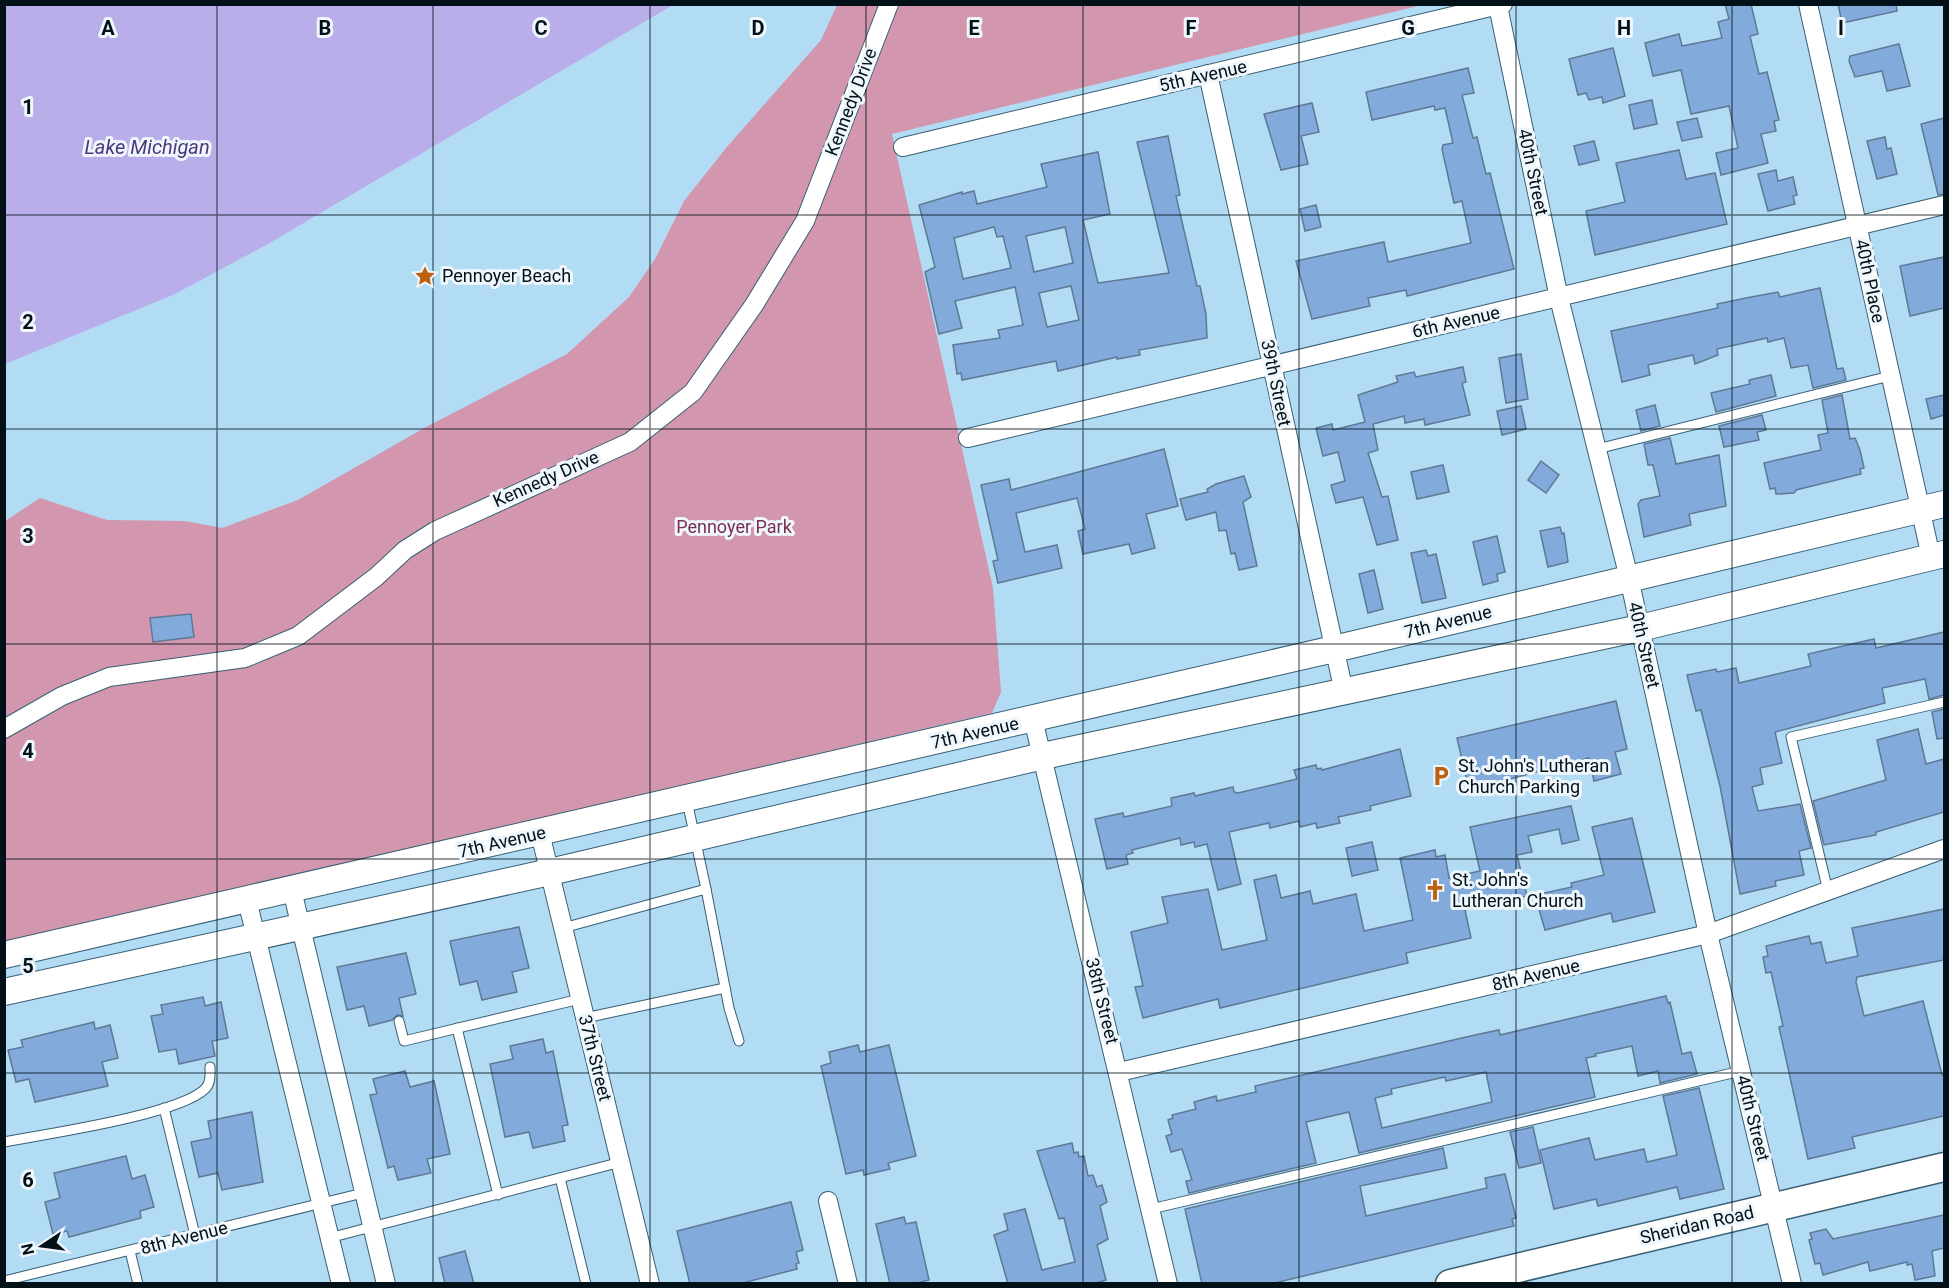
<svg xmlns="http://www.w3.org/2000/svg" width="1949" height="1288" viewBox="0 0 1949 1288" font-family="Roboto,sans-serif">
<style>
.green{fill:#d296af}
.water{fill:#baaeea}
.building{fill:#82abdb;stroke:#5f7896;stroke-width:1.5;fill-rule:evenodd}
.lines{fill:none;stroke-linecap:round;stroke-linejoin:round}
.lane-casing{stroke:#385f74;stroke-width:11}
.street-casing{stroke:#385f74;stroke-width:20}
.secondary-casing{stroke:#385f74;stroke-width:28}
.primary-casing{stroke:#385f74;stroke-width:31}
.lane{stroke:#fff;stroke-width:9}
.street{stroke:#fff;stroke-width:18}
.secondary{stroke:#fff;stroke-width:26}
.primary{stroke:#fff;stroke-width:28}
.grid{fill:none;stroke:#021018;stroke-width:1.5;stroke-opacity:0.55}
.labels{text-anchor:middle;stroke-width:6;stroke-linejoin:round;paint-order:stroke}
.street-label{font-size:18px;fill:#021018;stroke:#eff7fc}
.poi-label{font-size:18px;fill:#021018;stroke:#eff7fc;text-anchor:start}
.park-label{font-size:18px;fill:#7b2e53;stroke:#eff7fc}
.water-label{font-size:20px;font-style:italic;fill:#4c387f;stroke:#eff7fc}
.grid-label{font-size:20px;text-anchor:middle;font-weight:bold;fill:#021018;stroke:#eff7fc;stroke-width:6;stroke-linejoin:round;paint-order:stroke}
</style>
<rect width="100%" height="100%" fill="#b2dcf4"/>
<path class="green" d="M837,5H1422L892,134L993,588L1001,692L992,713L5,943V521L40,498L107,520L185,521L222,528L298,500L426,427L567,354L629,297L655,259L684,201L726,148L821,40Z"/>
<path class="water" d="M5,4H673V5L268,244L175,294L5,364Z"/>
<g class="building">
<path d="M1725,4H1751L1758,34L1750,36L1759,74L1767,72L1779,120L1774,121L1776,131L1761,134L1768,163L1721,175L1716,153L1738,148L1729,106L1691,114L1681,70L1653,76L1645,43L1679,34L1682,46L1722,38L1718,22L1729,19Z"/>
<path d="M1838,4H1896L1897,11L1842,23Z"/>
<path d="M1899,44L1910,86L1887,91L1882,71L1855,77L1849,61L1850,56Z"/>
<path d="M1613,48L1625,96L1603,103L1602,97L1589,100L1586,93L1578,95L1569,59Z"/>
<path d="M1468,68L1474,93L1462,95L1473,138L1477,137L1486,174L1490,173L1514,269L1407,296L1406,290L1368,298L1370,306L1312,319L1296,261L1384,242L1388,262L1471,243L1462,201L1454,203L1442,149L1443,145L1453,143L1445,108L1435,110L1434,106L1372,120L1366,92Z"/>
<path d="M1652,100L1657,124L1634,129L1629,105Z"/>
<path d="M1312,103L1319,132L1301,136L1308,164L1281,170L1264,114Z"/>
<path d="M1697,118L1702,137L1682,141L1677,122Z"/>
<path d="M1944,118V194L1938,195L1921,124Z"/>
<path d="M1168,136L1180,195L1176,196L1197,286H1200L1206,314L1207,338L1139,350L1140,355L1117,359V357L1058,371L1056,361L962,380L961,373L957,374L953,345L1000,338L998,330L1023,325L1015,287L955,301L962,328L939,334L925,272L935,267L919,205L962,192V194L974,191L977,204L1047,187L1041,164L1098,152L1110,214L1083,220L1098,283L1169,273L1137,142ZM994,227L997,237L1003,236L1011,268L963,279L954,238ZM1065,227L1073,263L1034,272L1026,236ZM1071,286L1079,320L1047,327L1039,293Z"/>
<path d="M1885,137L1887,149L1891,148L1897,174L1877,179L1867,141Z"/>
<path d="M1594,141L1599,160L1579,165L1574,146Z"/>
<path d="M1679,150L1686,179L1715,173L1727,224L1595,255L1586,211L1625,202L1616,163Z"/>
<path d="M1776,170L1778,181L1793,177L1797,195L1793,196L1795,204L1768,211L1758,174Z"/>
<path d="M1316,205L1321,227L1305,231L1300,209Z"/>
<path d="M1944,257V308L1910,316L1900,266Z"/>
<path d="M1820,288L1837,369L1843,368L1846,380L1813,388L1808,365L1791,368L1784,338L1768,342L1767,338L1717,349L1718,355L1695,364L1693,355L1648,365L1650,375L1622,382L1611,331L1718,308L1717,304L1746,298L1778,292L1780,297Z"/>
<path d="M1521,354L1528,399L1506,403L1499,358Z"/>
<path d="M1463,367L1466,382L1462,383L1470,415L1425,425L1424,419L1405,423L1404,416L1373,424L1378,450L1368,453L1382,497L1388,496L1398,540L1377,545L1363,497L1336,503L1331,485L1345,481L1338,452L1323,456L1316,428L1332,424L1333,430L1365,422L1358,395L1398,382L1396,376L1414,372L1416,377Z"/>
<path d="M1771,375L1776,396L1716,412L1711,393L1750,384L1749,380Z"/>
<path d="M1842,395L1850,439L1855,438L1860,450L1864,468L1860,469L1861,474L1796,490L1794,493L1776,494L1775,488L1770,489L1764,463L1821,450L1818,435L1828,433L1822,400Z"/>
<path d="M1944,395V415L1931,419L1926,399Z"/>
<path d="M1655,405L1660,426L1641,431L1636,410Z"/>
<path d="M1521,406L1526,429L1502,435L1497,411Z"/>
<path d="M1762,415L1766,430L1757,432L1759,440L1724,447L1719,426Z"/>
<path d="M1670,438L1676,464L1719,455L1726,506L1689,514L1691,525L1644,537L1638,504L1641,500L1660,496L1653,465H1648L1644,444Z"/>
<path d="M1164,449L1178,506L1146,514L1155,548L1132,554L1129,544L1083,554L1078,531L1085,529L1077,498L1016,513L1025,552L1057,545L1062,568L998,583L993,561L998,560L981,485L1009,479L1011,490Z"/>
<path d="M1541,461L1559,475L1546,493L1528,480Z"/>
<path d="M1443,465L1449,492L1417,499L1411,472Z"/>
<path d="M1244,476L1251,497L1243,502L1257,566L1239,570L1235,553L1231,554L1226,530L1219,531L1216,512L1186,520L1180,499L1208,492L1207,489L1216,484Z"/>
<path d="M1560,527L1562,534L1564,533L1568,562L1548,567L1540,531Z"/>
<path d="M1497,536L1505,572L1497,574L1498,581L1483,585L1473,542Z"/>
<path d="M1426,550L1428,556L1436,554L1446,598L1422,603L1411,553Z"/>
<path d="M1374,570L1383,609L1368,613L1359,574Z"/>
<path d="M191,614L194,637L153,642L150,618Z"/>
<path d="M1944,632V695L1929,699L1925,679L1882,688L1885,703L1775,732L1782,763L1760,768L1763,784L1752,787L1758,811L1800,804L1811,848L1799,851L1804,875L1775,881L1776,886L1740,894L1720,786L1701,710L1696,711L1687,675L1716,669L1717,672L1736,668L1739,683L1811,666L1808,654L1874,639L1876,648Z"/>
<path d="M1616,701L1627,749L1615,752L1621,774L1594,781L1589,758L1469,790L1457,738Z"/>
<path d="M1944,709V738L1937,739L1932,712Z"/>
<path d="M1918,729L1926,764L1944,759V812L1876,832V835L1824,845L1813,801L1886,780L1877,740Z"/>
<path d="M1400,749L1411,796L1370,806L1371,810L1338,817L1340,823L1317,828L1316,823L1300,827L1299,821L1270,828L1269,823L1229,832L1241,884L1218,890L1207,844L1195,847L1194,842L1181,845L1180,838L1132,850L1133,853L1126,855L1128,864L1107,869L1095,819L1123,813L1124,817L1172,806L1171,798L1194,793L1195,796L1233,787L1234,792L1238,793L1297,779L1294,770L1316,765L1317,769L1321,768L1322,770Z"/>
<path d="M1571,806L1579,840L1562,844L1559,829L1528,836L1532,852L1517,855L1527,896L1465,910L1471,938L1406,953L1408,963L1220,1008L1218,999L1143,1018L1135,987L1143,986L1131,932L1168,923L1162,897L1208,889L1222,950L1267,940L1254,880L1276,875L1281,898L1310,891L1313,904L1356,894L1364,931L1413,920L1400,858L1435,850L1436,857L1445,855L1449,878L1480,871L1470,827Z"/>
<path d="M1632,818L1655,912L1613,922L1611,913L1545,930L1535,895L1572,887L1571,883L1604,875L1592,827Z"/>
<path d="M1372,842L1378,870L1352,876L1346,848Z"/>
<path d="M1944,909V960L1857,977L1856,982L1864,1016L1923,1001L1942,1075L1944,1074V1116L1852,1137L1855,1148L1808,1159L1779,1027L1783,1026L1771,972L1766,973L1763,957L1768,956L1766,946L1809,936L1811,944L1821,942L1826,963L1858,956L1852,928Z"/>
<path d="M519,927L529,968L512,972L517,992L482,1000L477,981L460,985L450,941Z"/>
<path d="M406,953L416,994L399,998L403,1016L397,1015L392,1020L369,1026L364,1006L347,1010L337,967Z"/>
<path d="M1666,996L1668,1003L1670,1002L1682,1054L1691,1052L1697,1074L1660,1083L1658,1071L1638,1076L1632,1046L1595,1054L1596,1056L1586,1058L1595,1097L1359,1153L1349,1112L1306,1122L1316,1163L1189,1193L1186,1181L1192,1180L1182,1149L1171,1152L1166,1136L1172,1134L1168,1120L1173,1118L1172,1115L1196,1109L1194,1102L1216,1096L1217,1101L1256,1092L1255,1086L1475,1035L1499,1030L1500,1035ZM1486,1072L1492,1102L1382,1128L1375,1098L1392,1094L1391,1089L1445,1077L1446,1081Z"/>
<path d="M203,997L205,1006L221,1002L228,1038L212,1041L215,1056L179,1064L176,1049L159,1052L151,1016L163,1014L161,1005Z"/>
<path d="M94,1022L95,1029L110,1025L118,1058L102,1062L108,1086L35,1102L29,1079L16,1082L8,1050L23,1047L21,1040Z"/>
<path d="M543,1039L546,1053L553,1051L568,1125L562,1126L565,1141L533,1148L529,1132L505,1137L490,1064L513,1059L510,1046Z"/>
<path d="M858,1045L860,1052L889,1045L916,1156L888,1163L890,1169L864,1175L863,1170L846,1174L821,1066L831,1063L829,1052Z"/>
<path d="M405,1071L410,1087L434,1081L450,1154L427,1159L431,1173L398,1180L394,1166L388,1168L370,1095L377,1094L373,1079Z"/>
<path d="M1699,1088L1724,1189L1680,1199L1677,1187L1598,1206L1596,1199L1554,1209L1540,1150L1589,1138L1595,1160L1644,1149L1647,1162L1677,1155L1663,1096Z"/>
<path d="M252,1112L263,1182L222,1190L218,1173L199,1177L191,1142L211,1138L208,1121Z"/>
<path d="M1533,1127L1541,1163L1519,1168L1510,1132Z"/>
<path d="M1072,1143L1074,1153L1078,1152L1079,1157L1084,1156L1088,1176L1093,1175L1097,1187L1102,1185L1107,1202L1100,1206L1108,1239L1097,1245L1106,1280L1093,1284H1008L994,1235L1008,1230L1004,1214L1025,1209L1042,1270L1075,1262L1064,1218L1059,1219L1037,1151Z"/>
<path d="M1443,1148L1447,1168L1360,1186L1366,1216L1487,1188L1485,1178L1505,1174L1516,1218L1512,1219L1514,1226L1270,1284H1202L1185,1209Z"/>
<path d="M126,1156L132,1179L145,1175L154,1207L140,1211L141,1218L69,1237L67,1231L53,1234L45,1202L60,1198L54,1173Z"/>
<path d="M791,1202L803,1250L796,1252L799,1263L796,1264L797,1269L739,1284H690L677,1231Z"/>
<path d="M1944,1215V1248L1932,1251L1935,1276L1915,1280L1912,1264L1907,1265V1262L1870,1271L1868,1262L1823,1275L1820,1263L1815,1264L1809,1240L1812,1239L1810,1233L1826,1229L1833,1239Z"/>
<path d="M904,1217L906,1224L916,1222L929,1280L913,1284H890L876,1224Z"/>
<path d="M465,1251L474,1284H445L439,1258Z"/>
</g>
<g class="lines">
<g class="lane-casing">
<g id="lane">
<path d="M1597,449L1890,376"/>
<path d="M687,801L706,889"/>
<path d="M1828,891L1791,737L1944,702"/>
<path d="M563,928L706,889L729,1008L739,1041"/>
<path d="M585,1018L725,988"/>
<path d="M399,1021L404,1041L580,999"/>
<path d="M457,1028L498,1195"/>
<path d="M164,1108L195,1235"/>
<path d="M4,1142C46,1134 178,1115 205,1089C211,1083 210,1075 210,1067"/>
<path d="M560,1178L586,1284"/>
<path d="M1151,1209L1741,1071"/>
<path d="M329,1238L621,1162"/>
<path d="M130,1251L138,1284"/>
<path d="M4,1281L363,1193"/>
</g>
</g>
<g class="street-casing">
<g id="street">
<path d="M1808,4L1931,557"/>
<path d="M1498,6L1559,298L1629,578L1708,934L1792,1284"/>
<path d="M1208,74L1344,692"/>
<path d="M903,147L1503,4"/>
<path d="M968,438L1944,205"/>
<path d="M1033,719L1168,1284"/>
<path d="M4,729L62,696L109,677L245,658L298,636L376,577L405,550L435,531L630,442L693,392L754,305L805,221L889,4"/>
<path d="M540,833L650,1284"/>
<path d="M292,890L386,1284"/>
<path d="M247,900L341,1284"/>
<path d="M1119,1072L1708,934L1944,849"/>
<path d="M828,1201L848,1284"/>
</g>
</g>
<g class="secondary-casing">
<g id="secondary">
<path d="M4,955L1334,649L1944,504"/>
<path d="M4,992L550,872L1043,756L1640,628L1944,554"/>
</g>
</g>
<g class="primary-casing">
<path id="primary" d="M1450,1284L1944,1167"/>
</g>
<use href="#lane" class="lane"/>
<use href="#street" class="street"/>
<use href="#secondary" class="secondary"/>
<use href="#primary" class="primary"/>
</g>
<path class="grid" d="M217,4V1284M433,4V1284M650,4V1284M866,4V1284M1083,4V1284M1299,4V1284M1516,4V1284M1732,4V1284M4,215H1944M4,429H1944M4,644H1944M4,859H1944M4,1073H1944"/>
<defs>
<g id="sight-bare" transform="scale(1.62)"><path d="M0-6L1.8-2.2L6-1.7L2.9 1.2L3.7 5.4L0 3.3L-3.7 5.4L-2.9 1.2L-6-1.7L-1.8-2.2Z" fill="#bc5f0e" stroke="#eff7fc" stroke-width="2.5" paint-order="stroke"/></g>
<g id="parking-bare" transform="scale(1.62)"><path d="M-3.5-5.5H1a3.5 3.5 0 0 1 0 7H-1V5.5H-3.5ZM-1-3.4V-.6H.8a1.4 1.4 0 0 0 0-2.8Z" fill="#bc5f0e" stroke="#eff7fc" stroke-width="2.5" paint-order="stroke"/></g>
<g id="church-bare" transform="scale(1.62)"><path d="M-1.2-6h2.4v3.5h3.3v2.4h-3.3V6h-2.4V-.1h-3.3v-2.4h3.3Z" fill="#bc5f0e" stroke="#eff7fc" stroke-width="2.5" paint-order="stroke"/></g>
</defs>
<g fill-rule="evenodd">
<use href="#sight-bare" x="425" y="276"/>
<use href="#parking-bare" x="1441" y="776"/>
<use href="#church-bare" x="1435" y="890"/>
</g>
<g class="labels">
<g class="street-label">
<text transform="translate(1203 76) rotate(-13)" y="6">5th Avenue</text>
<text transform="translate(851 102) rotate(-69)" y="6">Kennedy Drive</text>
<text transform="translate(1533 172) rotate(78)" y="6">40th Street</text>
<text transform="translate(1870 281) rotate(78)" y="6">40th Place</text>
<text transform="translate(1456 322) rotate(-13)" y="6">6th Avenue</text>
<text transform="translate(1276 383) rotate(78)" y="6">39th Street</text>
<text transform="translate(546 479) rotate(-24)" y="6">Kennedy Drive</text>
<text transform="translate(1448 622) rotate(-14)" y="6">7th Avenue</text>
<text transform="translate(1644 645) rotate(77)" y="6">40th Street</text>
<text transform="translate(975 733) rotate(-13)" y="6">7th Avenue</text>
<text transform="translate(502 842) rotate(-13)" y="6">7th Avenue</text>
<text transform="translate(1536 975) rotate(-13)" y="6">8th Avenue</text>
<text transform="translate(1102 1001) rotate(76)" y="6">38th Street</text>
<text transform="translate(595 1058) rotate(76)" y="6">37th Street</text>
<text transform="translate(1753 1118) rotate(76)" y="6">40th Street</text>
<text transform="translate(1697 1225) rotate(-13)" y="6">Sheridan Road</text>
<text transform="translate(184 1238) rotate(-14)" y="6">8th Avenue</text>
</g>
<g class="poi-label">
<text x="442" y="282">Pennoyer Beach</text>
<text x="1458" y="772">St. John's Lutheran<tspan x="1458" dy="21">Church Parking</tspan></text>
<text x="1452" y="886">St. John's<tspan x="1452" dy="21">Lutheran Church</tspan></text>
</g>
<g class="park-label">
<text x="734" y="533">Pennoyer Park</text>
</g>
<g class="water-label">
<text x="147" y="154">Lake Michigan</text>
</g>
</g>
<g class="grid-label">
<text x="108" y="35">A</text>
<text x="325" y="35">B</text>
<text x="541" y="35">C</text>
<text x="758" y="35">D</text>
<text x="974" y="35">E</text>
<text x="1191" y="35">F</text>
<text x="1408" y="35">G</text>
<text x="1624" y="35">H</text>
<text x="1841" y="35">I</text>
<text x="28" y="114">1</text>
<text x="28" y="329">2</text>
<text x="28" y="543">3</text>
<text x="28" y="758">4</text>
<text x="28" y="973">5</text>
<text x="28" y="1187">6</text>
</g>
<rect width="1949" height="1288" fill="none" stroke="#021018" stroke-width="12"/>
<g transform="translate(42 1246) rotate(257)" stroke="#eff7fc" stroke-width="4.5" paint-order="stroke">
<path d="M0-4.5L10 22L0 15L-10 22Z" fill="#021018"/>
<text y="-9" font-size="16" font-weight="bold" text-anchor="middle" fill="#021018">N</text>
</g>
</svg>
